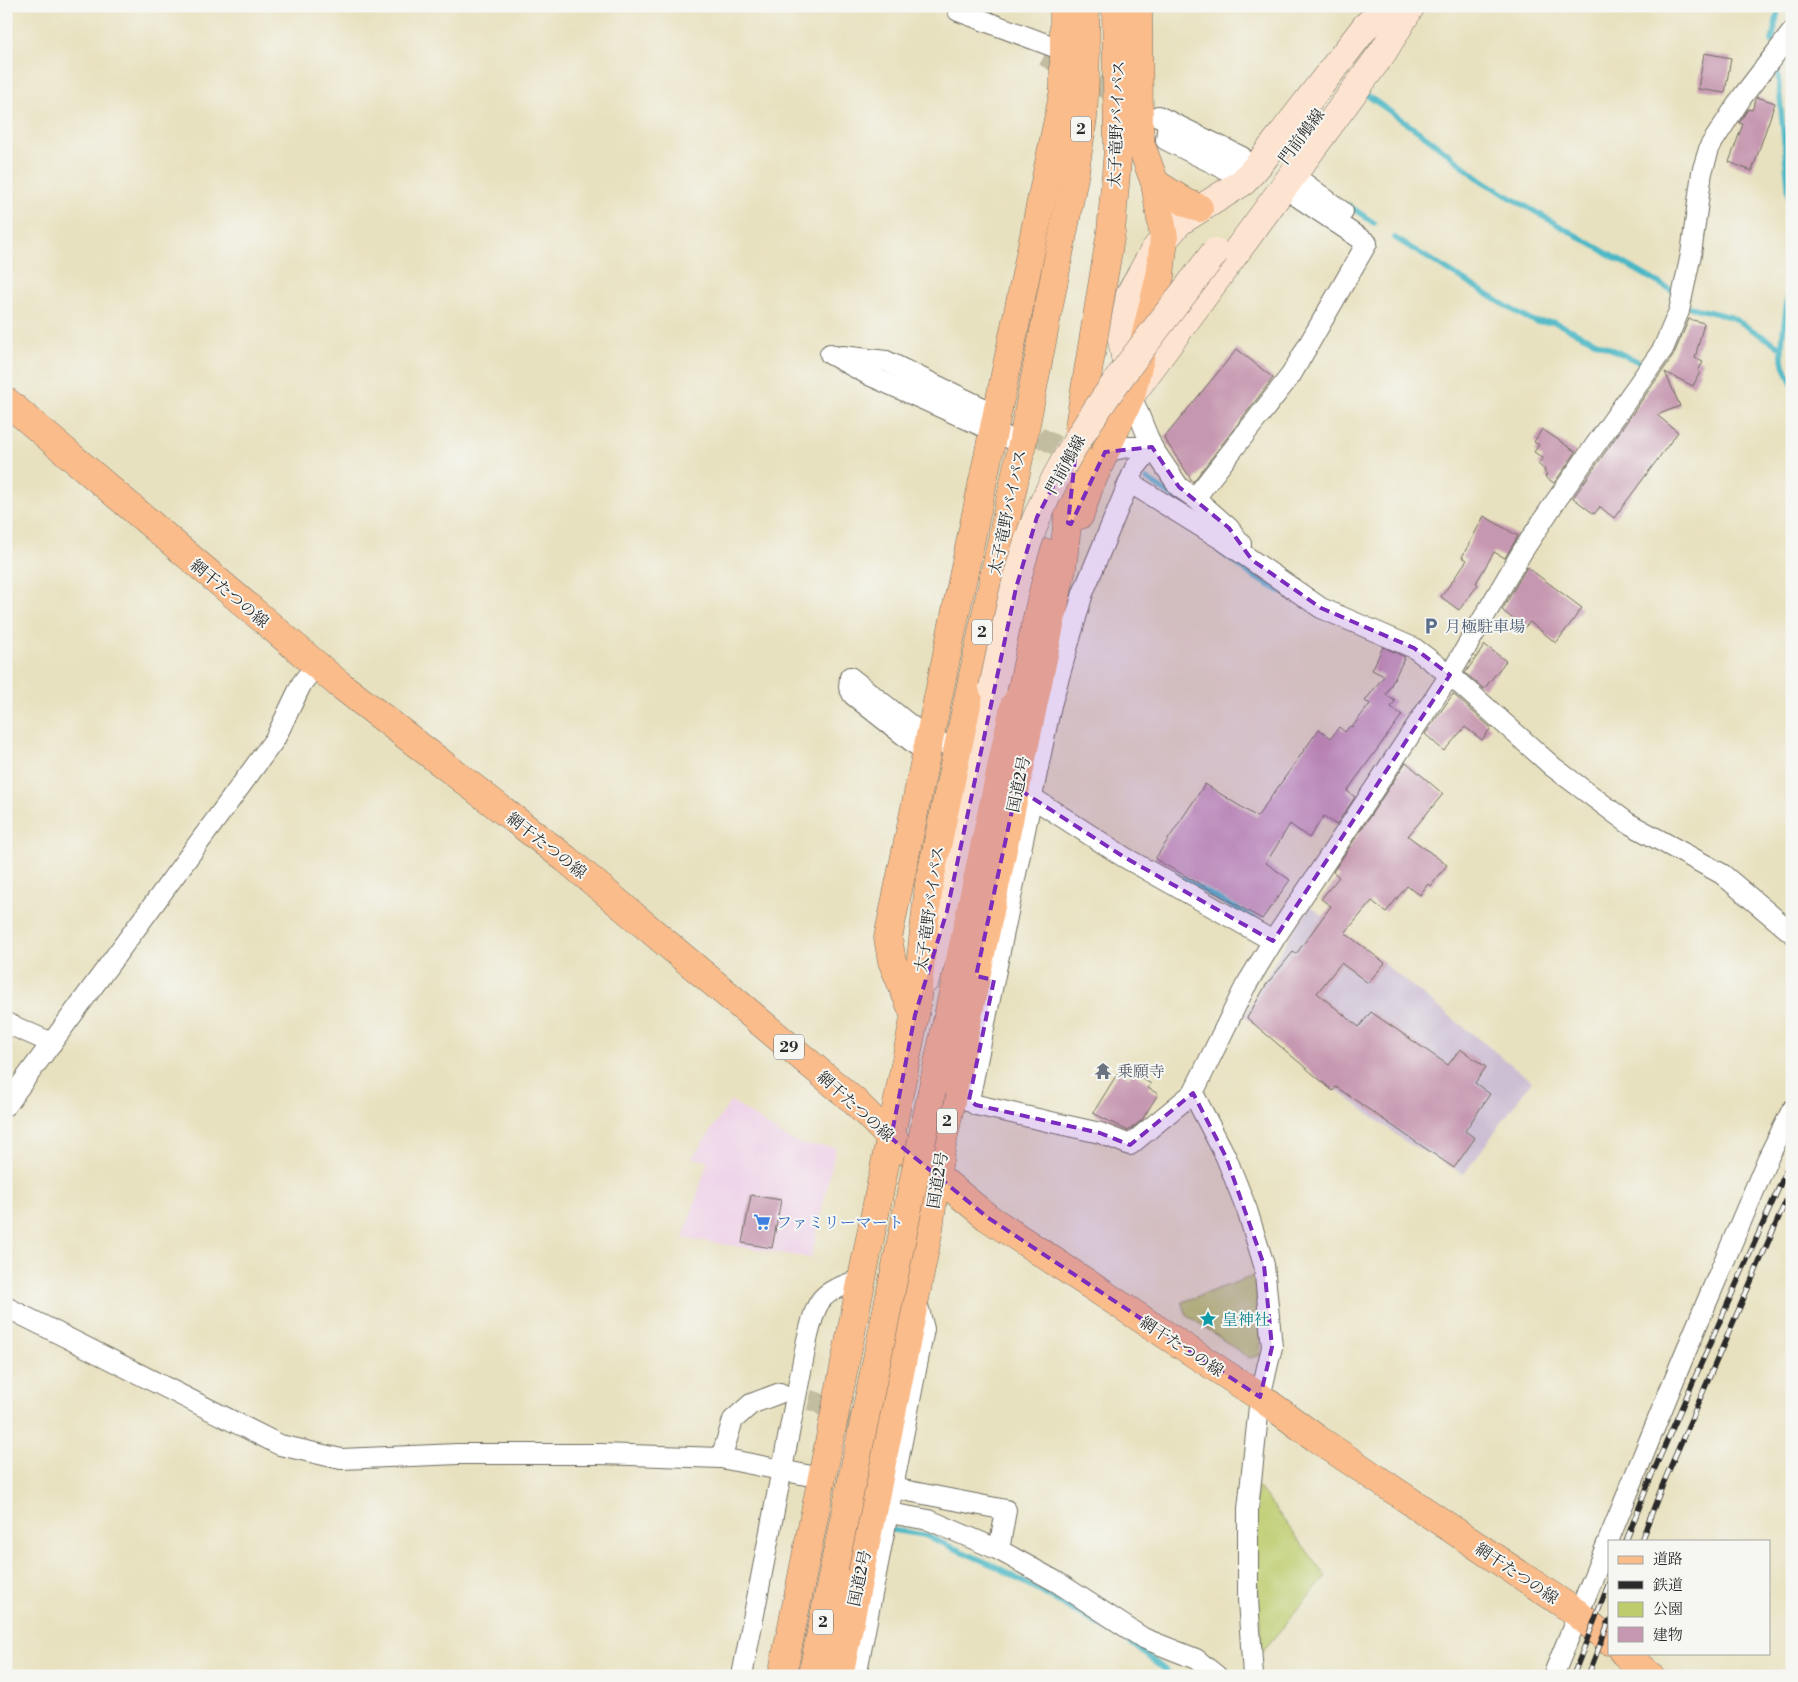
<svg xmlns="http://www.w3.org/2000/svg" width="1798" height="1682" viewBox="0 0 1798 1682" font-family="'Libre Bodoni','Noto Serif JP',serif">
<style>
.built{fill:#eed0e7}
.industrial{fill:#ccbed3}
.green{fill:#becc6e;stroke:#747c4c}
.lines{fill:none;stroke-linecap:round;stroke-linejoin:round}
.stream{stroke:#4ab7c5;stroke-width:5.5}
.building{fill:#c697b0}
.minor-tunnel{stroke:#c2bda1;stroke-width:20;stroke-dasharray:20 10;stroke-linecap:butt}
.minor-casing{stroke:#6d6b5f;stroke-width:22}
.secondary-casing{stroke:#6d6b5f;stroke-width:29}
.primary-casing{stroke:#6d6b5f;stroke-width:29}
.trunk-casing{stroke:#6d6b5f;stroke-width:29}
.minor{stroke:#fff;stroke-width:20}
.secondary{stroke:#fde4d1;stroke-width:28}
.primary{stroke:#fabc8b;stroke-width:28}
.trunk{stroke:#fabc8b;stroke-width:28}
.rail-casing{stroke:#2b2b2b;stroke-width:5.5}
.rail{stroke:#f6f6f2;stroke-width:4;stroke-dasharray:11;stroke-linecap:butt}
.secondary-bridge-casing{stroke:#6d6b5f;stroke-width:29;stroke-linecap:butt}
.trunk-bridge-casing{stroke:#6d6b5f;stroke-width:29;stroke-linecap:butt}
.secondary-bridge{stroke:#fde4d1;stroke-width:28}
.trunk-bridge{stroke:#fabc8b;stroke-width:28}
.marked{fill:#7b2cbf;fill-opacity:0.2;stroke:#7b2cbf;stroke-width:4;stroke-dasharray:10 6;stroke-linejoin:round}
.labels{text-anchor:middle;stroke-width:4;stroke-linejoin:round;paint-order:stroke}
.shield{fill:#f6f6f2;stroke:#686867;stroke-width:1}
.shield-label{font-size:15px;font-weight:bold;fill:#2b2b2b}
.street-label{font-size:16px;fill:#2b2b2b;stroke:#f6f6f2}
.service-label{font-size:16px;fill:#4e5e75;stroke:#f6f6f2;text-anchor:start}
.worship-label{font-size:16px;fill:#5b616d;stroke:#f6f6f2;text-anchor:start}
.shop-label{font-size:16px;fill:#366cbe;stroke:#f6f6f2;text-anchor:start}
.culture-label{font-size:16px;fill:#0d838f;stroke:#f6f6f2;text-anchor:start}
</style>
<rect width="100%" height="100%" fill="#f6f6f2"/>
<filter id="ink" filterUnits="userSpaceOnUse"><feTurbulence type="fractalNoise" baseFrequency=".02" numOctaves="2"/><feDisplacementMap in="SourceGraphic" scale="10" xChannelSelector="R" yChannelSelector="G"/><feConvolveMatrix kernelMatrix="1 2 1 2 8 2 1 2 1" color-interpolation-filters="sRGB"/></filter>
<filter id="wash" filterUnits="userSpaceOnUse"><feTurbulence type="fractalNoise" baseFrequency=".0096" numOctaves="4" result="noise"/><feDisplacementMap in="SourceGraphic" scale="20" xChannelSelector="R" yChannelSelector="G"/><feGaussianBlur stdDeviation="1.12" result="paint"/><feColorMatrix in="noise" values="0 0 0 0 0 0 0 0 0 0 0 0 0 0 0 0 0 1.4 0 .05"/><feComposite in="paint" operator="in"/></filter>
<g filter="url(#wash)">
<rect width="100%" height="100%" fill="#e8e1bf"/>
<path class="built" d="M731,1101L784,1137L803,1145L836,1147L811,1258L683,1238L708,1161L692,1158Z"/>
<path class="industrial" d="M1308,904L1532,1081L1464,1174L1406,1142L1333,1087L1244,1016Z"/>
<g class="green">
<path d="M1256,1275L1261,1355L1249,1358L1187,1315L1182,1302Z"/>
<path d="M1258,1486L1326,1576L1262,1652L1253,1523Z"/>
</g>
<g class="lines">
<g class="stream">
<path d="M1772,41L1779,6"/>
<path d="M1777,64L1792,229"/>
<path d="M1368,96L1432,141L1482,181L1676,293V298"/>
<path d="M1348,205L1374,223"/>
<path d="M1395,238L1521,315L1536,322H1554L1643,364L1646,361"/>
<path d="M1690,307L1731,317L1782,348V360L1792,384"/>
<path d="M1782,348C1783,319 1790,291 1792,262"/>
<path d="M1147,479L1195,512"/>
<path d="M1218,550L1253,576L1283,593"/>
<path d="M1172,873L1264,924"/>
<path d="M891,1530L924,1535L997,1567L1134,1645L1172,1676"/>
</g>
</g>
<g id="blocks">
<g class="building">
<path d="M1704,53L1731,58L1725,93L1698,89Z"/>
<path d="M1757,97L1775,103L1752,171L1729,162L1743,124L1739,123L1748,109L1752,110Z"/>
<path d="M1689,319L1704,323L1695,358L1703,362L1698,371L1700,372L1693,386L1665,372L1680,406L1657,415L1678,432L1614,518L1600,507L1594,514L1573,498L1673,356Z"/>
<path d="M1237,349L1273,378L1193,482L1164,438Z"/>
<path d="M1542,429L1576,452L1554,483L1545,477L1547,474L1544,472L1545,470L1538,464L1543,458L1534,452L1539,445L1534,442Z"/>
<path d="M1484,516L1518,536L1505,558L1494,552L1476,583L1478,585L1459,610L1441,597L1467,560L1462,557Z"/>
<path d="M1527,567L1582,608L1556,643L1530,622L1524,628L1502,610Z"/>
<path d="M1485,645L1506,661L1484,689L1465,673Z"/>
<path d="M1383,647L1405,657L1386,695L1395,701L1391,707L1402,715L1347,791L1355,797L1336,825L1324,816L1309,838L1290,824L1266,863L1290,880L1262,919L1155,859L1205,784L1257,817L1319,729L1331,738L1339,727L1345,732L1350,726L1352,727L1370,704L1365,701L1384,676L1372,670Z"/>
<path d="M1453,694L1491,728L1482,740L1465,727L1444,751L1425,734Z"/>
<path d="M1406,762L1443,794L1408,836L1447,865L1431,886L1428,884L1420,895L1407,886L1386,912L1372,901L1345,933L1385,963L1368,983L1341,963L1317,993L1359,1027L1371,1012L1448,1065L1460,1049L1486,1067L1475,1083L1490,1094L1465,1131L1475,1138L1454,1168L1336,1087L1333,1091L1247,1018L1266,985L1293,952L1296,954L1331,906L1321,899L1339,877L1333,872Z"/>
<path d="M1119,1071L1129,1077L1132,1072L1151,1084L1148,1088L1158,1094L1142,1120L1128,1131L1093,1113Z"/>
<path d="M751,1195L781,1200L772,1248L742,1243Z"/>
</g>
</g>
</g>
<g filter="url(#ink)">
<use href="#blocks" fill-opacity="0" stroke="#6d6b5f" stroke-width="1"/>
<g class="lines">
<g class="minor-tunnel">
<path d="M1044,56L1126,99"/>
<path d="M985,409L1137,487"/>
<path d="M780,1393L817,1402L856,1428L868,1442"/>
</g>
<g class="minor-casing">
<g id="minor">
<path d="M958,11L1065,51"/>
<path d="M1158,116L1242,157"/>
<path d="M1168,121L1166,140L1245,179"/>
<path d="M1304,183L1343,212"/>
<path d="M830,354L871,376L1022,444"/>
<path d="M842,356L886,361L983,408"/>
<path d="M1131,395L1152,447L1179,487L1195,498L1229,528L1241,544"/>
<path d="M1152,447L1135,468L1083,593L1051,705L969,1100L976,1105L1100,1133L1130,1145L1193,1093"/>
<path d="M1105,452L1127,447H1152"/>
<path d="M1137,487L1224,541L1321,608L1414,648L1450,675L1553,767L1628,823L1722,874L1792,933"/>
<path d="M1195,498L1291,375L1367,243L1283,187"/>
<path d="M920,748L853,695L849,687L850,677L929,740L958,747"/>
<path d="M1022,791L1124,857L1273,941"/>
<path d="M6,1023L52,1043"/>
<path d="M6,1105L275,739L302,683L316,665"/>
<path d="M6,1307L280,1445L341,1459L458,1454H600L721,1458L821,1478"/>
<path d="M721,1458L733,1420L751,1404L780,1393"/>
<path d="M903,1490L1006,1510L999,1550"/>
<path d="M872,1510L929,1520L999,1550L1057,1582L1143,1638L1196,1659L1217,1676"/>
<path d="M742,1676L807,1340C818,1296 818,1294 862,1279"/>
<path d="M856,1676L924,1329L917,1302"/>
<path d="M1253,1676L1248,1599V1509L1260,1397L1272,1347L1264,1265L1247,1210L1226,1157L1193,1093L1245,987L1273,941L1450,675L1522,552L1553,505L1663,349L1679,311L1691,254L1702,172L1710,146L1742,97L1792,32"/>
<path d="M1553,1676L1683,1358L1768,1158L1792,1110"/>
</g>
</g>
<g class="secondary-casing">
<g id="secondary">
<path d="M1130,385L1122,340L1130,294L1154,251L1179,222L1243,182L1259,164L1366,26L1388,6"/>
<path d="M1131,395L1383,52L1411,6"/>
<path d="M925,980L947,911L993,687"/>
</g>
</g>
<g class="primary-casing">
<g id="primary">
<path d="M6,401L339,684L566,859L853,1100L891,1138L987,1217L1260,1397L1316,1438L1577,1613L1609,1641"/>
<path d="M1624,1653L1650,1676"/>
</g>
</g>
<g class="trunk-casing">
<g id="trunk">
<path d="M1064,105V6"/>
<path d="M1155,183L1185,202L1199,208"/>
<path d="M1080,515L1089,487L1131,395L1160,276L1164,238L1155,183L1141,145L1139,127L1138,6"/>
<path d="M914,1014L892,961L888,938L1065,86"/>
<path d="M932,1091L1047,553"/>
<path d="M782,1676L915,1015L929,884L1022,444L1074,177L1083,118L1086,53L1085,6"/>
<path d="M812,1676L834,1568"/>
<path d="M839,1676L929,1229L936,1175L975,982L1062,568L1080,420L1111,232L1118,149L1116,6"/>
</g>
</g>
<use href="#minor" class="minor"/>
<use href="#secondary" class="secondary"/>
<use href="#primary" class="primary"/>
<use href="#trunk" class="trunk"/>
<g class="rail-casing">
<g id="rail">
<path d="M1626,1541L1651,1477L1792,1158"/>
<path d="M1641,1541L1663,1484L1792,1187"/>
<path d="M1573,1676L1609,1583"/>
<path d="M1588,1676L1609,1621"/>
</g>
</g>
<use href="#rail" class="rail"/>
<g class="secondary-bridge-casing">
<path id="secondary-bridge" d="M993,687C1006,630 1015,569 1038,515C1079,419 1153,335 1215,252"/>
</g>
<g class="trunk-bridge-casing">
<path id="trunk-bridge" d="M834,1568L932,1091"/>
</g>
<use href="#secondary-bridge" class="secondary-bridge"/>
<use href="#trunk-bridge" class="trunk-bridge"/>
</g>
</g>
<path class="marked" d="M1077,441L1068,523L1071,524L1105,452L1152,447L1179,487L1229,528L1252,560L1321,608L1414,648L1450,675L1273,941L1124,857L1017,788L976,976L994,980L969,1100L976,1105L1100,1133L1130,1145L1193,1093L1226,1157L1264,1265L1272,1347L1260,1397L987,1217L891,1138L915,1015L947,911L1016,588L1037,517Z"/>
<defs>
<g id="parking-bare" transform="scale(1.35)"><path d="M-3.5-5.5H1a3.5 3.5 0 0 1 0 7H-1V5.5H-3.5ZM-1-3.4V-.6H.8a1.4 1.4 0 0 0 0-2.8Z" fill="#5c6f8a" stroke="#f6f6f2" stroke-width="2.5" paint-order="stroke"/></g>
<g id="temple-bare" transform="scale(1.35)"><path d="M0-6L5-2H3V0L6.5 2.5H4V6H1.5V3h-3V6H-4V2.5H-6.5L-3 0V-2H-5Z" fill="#6b7280" stroke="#f6f6f2" stroke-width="2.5" paint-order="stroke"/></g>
<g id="supermarket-bare" transform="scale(1.35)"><path d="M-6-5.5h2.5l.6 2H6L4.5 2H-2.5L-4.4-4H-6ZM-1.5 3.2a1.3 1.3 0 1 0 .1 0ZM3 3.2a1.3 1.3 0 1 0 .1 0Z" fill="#3f7fe0" stroke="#f6f6f2" stroke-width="2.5" paint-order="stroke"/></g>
<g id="sight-bare" transform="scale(1.35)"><path d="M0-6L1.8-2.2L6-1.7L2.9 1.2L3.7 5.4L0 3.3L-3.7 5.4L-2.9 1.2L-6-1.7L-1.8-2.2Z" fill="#0f9aa8" stroke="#f6f6f2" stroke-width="2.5" paint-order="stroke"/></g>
</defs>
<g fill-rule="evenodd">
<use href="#parking-bare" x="1431" y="626"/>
<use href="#temple-bare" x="1103" y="1071"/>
<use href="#supermarket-bare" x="762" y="1222"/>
<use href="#sight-bare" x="1208" y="1319"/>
</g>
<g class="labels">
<g class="shield">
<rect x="1071" y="116.5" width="20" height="25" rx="4"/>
<rect x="972" y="619.5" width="20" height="25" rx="4"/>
<rect x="774" y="1034.5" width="30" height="25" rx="4"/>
<rect x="937" y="1108.5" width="20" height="25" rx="4"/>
<rect x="813" y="1609.5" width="20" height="25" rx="4"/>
</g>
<g class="shield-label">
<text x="1081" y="134">2</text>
<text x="982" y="637">2</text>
<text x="789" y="1052">29</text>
<text x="947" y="1126">2</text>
<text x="823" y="1627">2</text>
</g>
<g class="street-label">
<text transform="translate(1116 124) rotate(-88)" y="6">太子竜野バイパス</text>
<text transform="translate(1301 136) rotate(-53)" y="6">門前鵤線</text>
<text transform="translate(1065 464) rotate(-61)" y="6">門前鵤線</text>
<text transform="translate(1007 512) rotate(-78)" y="6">太子竜野バイパス</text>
<text transform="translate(230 593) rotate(40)" y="6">網干たつの線</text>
<text transform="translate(1018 784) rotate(-78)" y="6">国道2号</text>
<text transform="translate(547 845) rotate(38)" y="6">網干たつの線</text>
<text transform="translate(929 909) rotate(-82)" y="6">太子竜野バイパス</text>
<text transform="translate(856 1106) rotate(42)" y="6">網干たつの線</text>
<text transform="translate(937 1180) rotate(-81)" y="6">国道2号</text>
<text transform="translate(1182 1346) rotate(33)" y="6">網干たつの線</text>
<text transform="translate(1517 1573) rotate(34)" y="6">網干たつの線</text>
<text transform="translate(859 1578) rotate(-78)" y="6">国道2号</text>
</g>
<g class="service-label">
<text x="1445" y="632">月極駐車場</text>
</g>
<g class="worship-label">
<text x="1117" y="1077">乗願寺</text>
</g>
<g class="shop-label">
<text x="776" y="1228">ファミリーマート</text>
</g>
<g class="culture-label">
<text x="1222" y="1325">皇神社</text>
</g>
</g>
<rect width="1798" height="1682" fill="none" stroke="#f6f6f2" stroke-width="25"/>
<rect x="1608" y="1540" width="162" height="115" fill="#f6f6f2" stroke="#a5a5a2"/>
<rect x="1618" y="1556" width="25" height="8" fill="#fabc8b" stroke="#a5a5a2"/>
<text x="1653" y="1564" font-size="15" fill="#2b2b2b">道路</text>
<rect x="1618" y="1581" width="25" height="8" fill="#2b2b2b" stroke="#a5a5a2"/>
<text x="1653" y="1590" font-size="15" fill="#2b2b2b">鉄道</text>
<rect x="1618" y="1602" width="25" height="15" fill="#becc6e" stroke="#a5a5a2"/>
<text x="1653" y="1614" font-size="15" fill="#2b2b2b">公園</text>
<rect x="1618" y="1627" width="25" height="15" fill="#c697b0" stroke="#a5a5a2"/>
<text x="1653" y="1640" font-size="15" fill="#2b2b2b">建物</text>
</svg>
